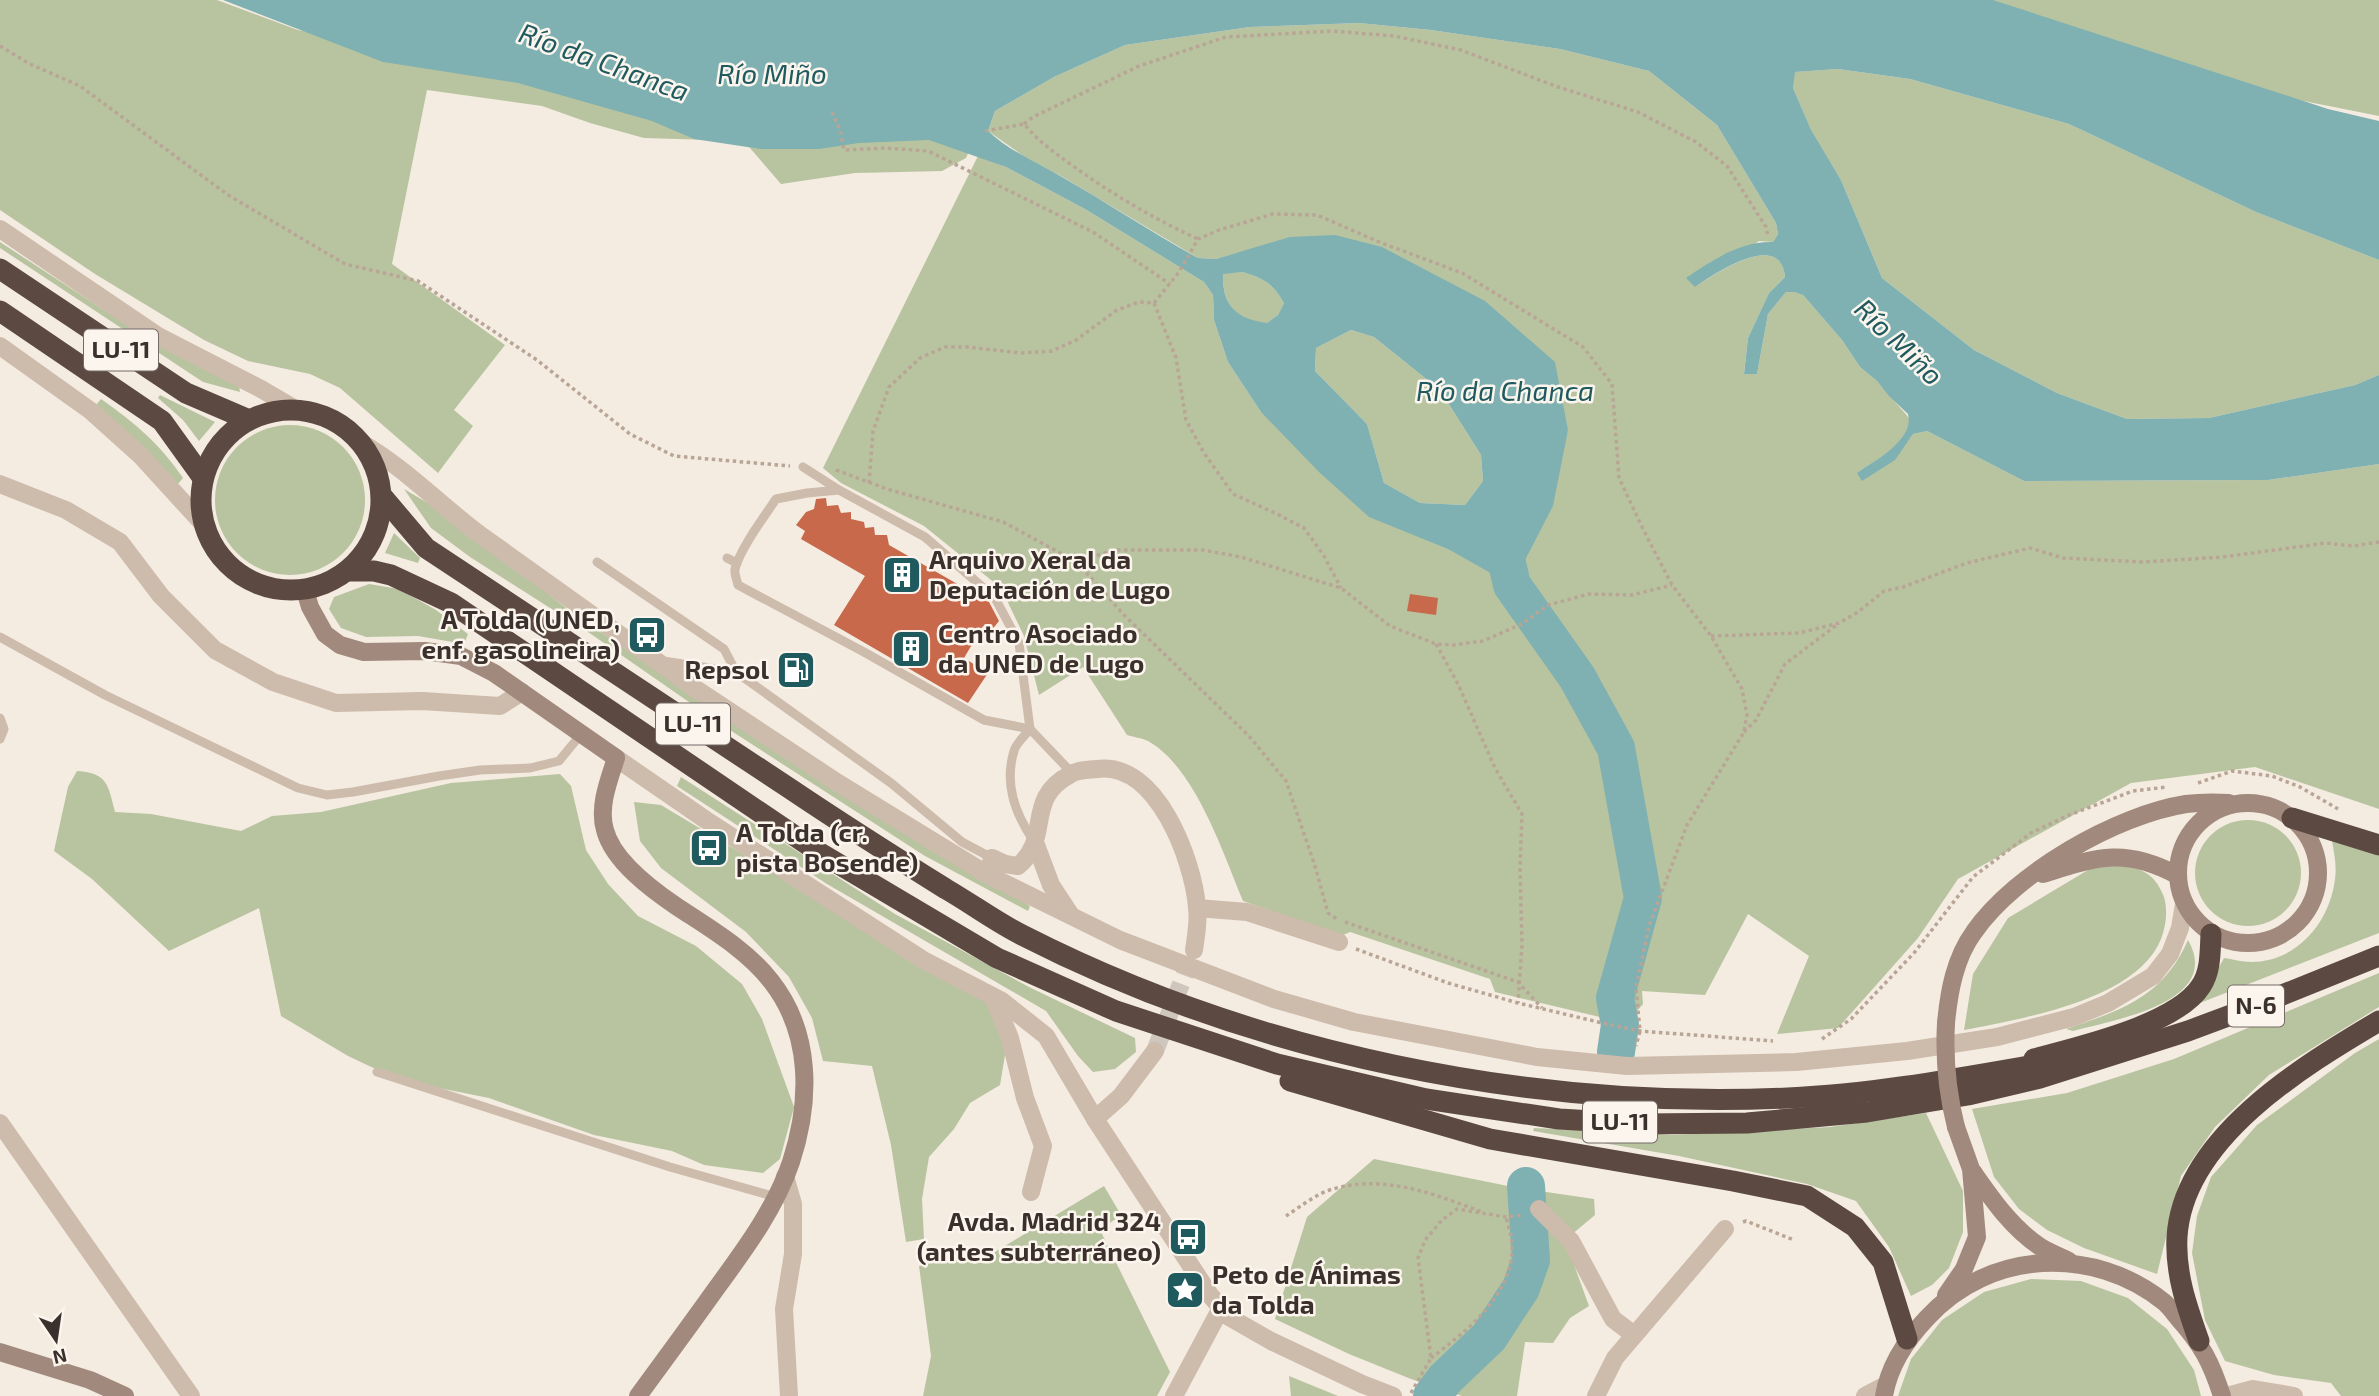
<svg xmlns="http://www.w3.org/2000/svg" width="2379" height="1396" viewBox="0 0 2379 1396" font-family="'Exo 2',sans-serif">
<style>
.green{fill:#b8c4a0}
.water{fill:#7fb0b2;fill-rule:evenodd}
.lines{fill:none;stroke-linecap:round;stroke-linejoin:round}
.river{stroke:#7fb0b2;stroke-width:38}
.building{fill:#c8694b}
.street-tunnel{stroke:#cfc6bd;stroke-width:18;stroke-dasharray:18 9;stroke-linecap:butt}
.path{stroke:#b9a596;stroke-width:3.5;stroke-dasharray:3.5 3.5;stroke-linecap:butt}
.lane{stroke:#cdbbac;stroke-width:9}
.street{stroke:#cdbbac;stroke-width:18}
.secondary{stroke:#a18a7d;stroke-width:18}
.highway{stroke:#5c4a42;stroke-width:21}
.secondary-bridge{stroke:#a18a7d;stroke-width:18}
.labels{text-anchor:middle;stroke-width:5;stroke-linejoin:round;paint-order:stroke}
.shield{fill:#fbf5ee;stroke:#756b66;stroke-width:2}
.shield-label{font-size:24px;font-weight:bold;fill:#3b302b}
.poi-label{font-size:26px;font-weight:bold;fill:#3b302b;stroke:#fbf5ee;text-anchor:start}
.water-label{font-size:28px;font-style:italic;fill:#1f5a5e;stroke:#fbf5ee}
</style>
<rect width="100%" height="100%" fill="#f4ebe1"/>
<g class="green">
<path d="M0,0H217L298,30L398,49L976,135L966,158L942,171L855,173L781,184L744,141L644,138L590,123L542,106L427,90L392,264L505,345L454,410L473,426L438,473L340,388L310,374L248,361L204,340L95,274L0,210Z"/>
<path d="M1966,0H2379V116L2273,95Z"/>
<path d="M1359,23L1431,30L1560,49L1649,71L1717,125L1776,223L1778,234L1773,242L1759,241L1695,287C1715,274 1781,229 1785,277L1769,293L1748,338L1744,373L1757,374L1768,314L1786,292L1795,291L1803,295L1842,340L1860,367L1877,381L1910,419C1906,445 1878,459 1857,473L1907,442L1913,434L1927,431L2024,481L2268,480L2379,464V809L2255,767L2131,783L1958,879L1918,938L1838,1028L1777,1034L1809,956L1748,914L1705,995L1642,991L1643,1004L1630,1019L1604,1018L1495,992L1490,979L1350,932L1341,936L1243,901C1223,853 1195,767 1148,741C1142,738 1133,737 1127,735L1083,667L1039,695L1024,636L1001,588L924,526L841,483L823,468L978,156L1006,167L1085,209L1204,282L1213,295L1214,320L1228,362L1261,412L1449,549L1513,584L1568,430L1248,250L1216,259L1198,258L1061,176L1025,157L988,131L995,111L1054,77L1125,45L1250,27Z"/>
<path d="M1838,69L1910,79L2069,124L2256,212L2379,260V375L2355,385L2209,418L2127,419L2057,393L1974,350L1882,278L1841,180L1811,131L1793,88L1794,72Z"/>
<path d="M0,242L156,344L239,386L240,392L203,382L0,248Z"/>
<path d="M1243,272C1265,279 1272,283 1284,303L1278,315L1266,324C1236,319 1222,305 1223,273Z"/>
<path d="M1351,330L1374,337L1440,390L1481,455L1483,481L1465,505L1420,503L1384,483L1367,424L1315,371L1316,348Z"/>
<path d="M160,395L215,422L199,441L183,420L158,398Z"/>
<path d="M101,399C136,424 158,442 183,478L177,485L96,405Z"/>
<circle cx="290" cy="500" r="75"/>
<path d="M404,489L438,509L578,617L869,811L1030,906L1028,911L925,856L722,725L591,634L470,557L431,528Z"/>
<path d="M394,533L420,558L418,563L385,553Z"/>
<path d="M369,584L399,589L436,610L468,634L464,644L418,636L366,637L341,628L329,609L334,597Z"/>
<path d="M77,771C108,773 108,785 115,812L151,814L241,831L272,816L321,812L451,783L560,774L571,786L586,850L608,884L638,916L696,946L742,984L762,1019L794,1107L780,1159L763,1173L704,1165L672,1151L594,1135L489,1098L399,1080L348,1056L281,1016L259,908L169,951L92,879L54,851L68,787Z"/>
<path d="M681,777L895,914L1029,987L1135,1038L1136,1052L1115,1069L1093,1072L1078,1056L1046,1011L827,884L677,786Z"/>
<path d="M634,802L661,805L1009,1014L1011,1019L1000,1085L970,1103L954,1129L929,1157L922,1199L924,1239L906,1242L891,1145L872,1066L823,1061L812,1018L789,977L746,932L661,868L640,841Z"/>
<circle cx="2248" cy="873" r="53"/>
<path d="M2332,841L2379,853V933L2200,1003L2224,958C2232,959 2242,962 2251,962C2297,962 2330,922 2335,879C2337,866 2334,853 2332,841Z"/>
<path d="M2109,864C2136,866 2154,870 2164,897C2168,911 2166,926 2161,939C2137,1000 2021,1019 1964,1030L1973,974L2008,918L2088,870Z"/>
<path d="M2188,940C2224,1003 2112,1020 2073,1031L2066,1029C2122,1010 2163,997 2188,940Z"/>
<path d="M2379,973V1007L2269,1075L2215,1127L2181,1176L2157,1274L2084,1248L2047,1230L2019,1209L1994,1177L1972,1109L2067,1093L2174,1059Z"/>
<path d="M2379,1039V1396H2341L2331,1383L2274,1375L2225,1361L2205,1320L2192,1253L2197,1216L2211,1177L2257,1125L2355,1053Z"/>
<path d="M1926,1113L1963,1191V1232L1949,1268L1932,1285L1911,1296L1889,1247L1856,1201L1807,1184L1679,1156L1533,1131L1534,1128L1673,1135L1830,1127Z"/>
<path d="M1374,1159L1513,1187L1594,1199L1595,1215L1565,1240L1589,1306L1570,1318L1553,1343L1525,1342L1517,1396H1462L1411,1379L1349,1354L1275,1319L1307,1217Z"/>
<path d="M1104,1186L1121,1215L1100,1230L1170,1372L1157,1396H923L931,1356L919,1266L950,1255L975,1264Z"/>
<path d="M2031,1279L2081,1281L2128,1298L2167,1329L2194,1370L2201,1396H1898L1911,1359L1942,1320L1984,1292Z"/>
<path d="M1289,1376L1338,1396H1291Z"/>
</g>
<path class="water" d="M223,0H1993L2328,109L2379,121V260L2256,212L2069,124L1910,79L1838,69L1795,72L1793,88L1811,130L1841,180L1882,278L1974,350L2057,393L2127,419L2209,418L2355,385L2379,375V464L2268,480L2024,481L1927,431L1913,434L1895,460L1862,481L1857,473C1875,461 1915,439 1908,414L1889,396L1877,381L1860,367L1842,340L1803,295L1795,292H1786L1768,314L1757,374H1744L1748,338L1769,293L1785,277C1781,229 1714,274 1695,287L1686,278C1713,260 1740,241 1773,242L1778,234L1776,223L1717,125L1649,71L1560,49L1431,30L1359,23L1250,27L1125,45L1054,77L995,111L988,131C1009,151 1037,162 1062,177C1108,203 1152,233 1198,258L1216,259L1290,237L1335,235L1382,247L1485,301L1555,362L1568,430L1553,506L1512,585L1448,549L1369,517L1319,472L1261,412L1228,362L1214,320L1213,295L1204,282L1085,209L1006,167L929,140L859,143L819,149H761L694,139L652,121L518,83L383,62ZM1243,272C1265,279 1272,283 1284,303L1278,315L1267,323C1236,319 1222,305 1223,274ZM1351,330L1374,337L1440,390L1481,455L1483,481L1465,505L1420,503L1384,483L1367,424L1315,371L1316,348Z"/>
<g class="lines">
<g class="river">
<path d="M1507,532L1506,559L1512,585L1577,677L1616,748L1643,898L1615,998L1620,1025L1616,1052"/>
<path d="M1432,1396L1445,1379L1489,1337L1521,1288L1531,1260L1526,1186"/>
</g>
</g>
<g class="building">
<path d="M826,498L827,506L838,505L841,513L851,512V519L864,522L865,528L874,527L875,535H887L889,545L989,602L999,621L991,631L983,626L964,658L988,673L968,703L834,625L865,576L801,539L805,531L796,525L806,512L814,509L816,499Z"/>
<path d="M1410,594L1438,598L1436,615L1407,611Z"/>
</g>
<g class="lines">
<path class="street-tunnel" d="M1155,1051L1193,953"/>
<g class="path">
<path d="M0,46L30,64L80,86L228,195L345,264L418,281L537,360L630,434L674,456L790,466"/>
<path d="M832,112L840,130L844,150L886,148L928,151L1093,232L1170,284"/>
<path d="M1024,124L1033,117L1139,66L1226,37L1332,31L1394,36L1461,50L1558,87L1638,112L1696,142L1727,166L1766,227L1768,237"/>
<path d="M985,131L1024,124C1038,141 1055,153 1073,166C1112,194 1154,219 1198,239"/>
<path d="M1154,303L1176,358L1186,420L1204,453L1233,494L1277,514L1304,528L1324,556L1341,588"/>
<path d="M836,470L887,489L1003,522L1077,562L1114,550H1203L1241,557L1341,588L1390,626L1436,644L1453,645L1483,641L1522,624L1548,605L1589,594L1632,595L1672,585"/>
<path d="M869,483L873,431L889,387L920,358L945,347H967L1021,353L1052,351L1076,340L1117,310L1139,302L1154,303L1179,272L1198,239L1219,230L1273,214L1317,215L1379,242L1462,273L1583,347L1612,384L1619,478L1644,531L1672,585L1711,636L1742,689L1747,715L1744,732L1687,825L1649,926L1636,988L1640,1031L1636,1046"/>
<path d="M1077,562L1124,615L1249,736L1286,781L1315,866L1328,913L1337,919"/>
<path d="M1711,636L1799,633L1839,623L1858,612L1884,591L1903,587L1967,563L2030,548L2063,558L2143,562L2223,557L2326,543L2353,546L2379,542"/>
<path d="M1436,644L1458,684L1495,768L1522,814L1520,867L1522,945L1518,1003"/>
<path d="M1744,732L1756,720L1785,664L1838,624"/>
<path d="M2198,783L2232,771L2272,776L2300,787L2338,809"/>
<path d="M1345,922L1518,982L1542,1008"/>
<path d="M1356,949L1448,983L1518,1003L1611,1025L1640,1031L1773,1041"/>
<path d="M1822,1039L1851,1019L1914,953L1973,877L2031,833L2069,815L2133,791L2167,787"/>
<path d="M1286,1216C1300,1207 1317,1193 1333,1189C1383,1174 1435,1194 1482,1212"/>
<path d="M1743,1222L1746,1221L1794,1240"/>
<path d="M1431,1358C1466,1332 1515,1293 1512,1244C1512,1236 1508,1226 1506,1217"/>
<path d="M1411,1393L1431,1358L1418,1258L1425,1240L1442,1220L1457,1209L1506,1217L1523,1215"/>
</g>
<g class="lane">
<path d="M803,467L839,490L925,537L995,598L1019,643L1030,729C1025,736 1016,743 1014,751C1004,784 1015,813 1033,840"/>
<path d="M839,490L807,493L776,499C764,517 740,549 735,569C734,574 737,580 738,585L864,652L984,720L1030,729L1072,773"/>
<path d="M727,558L737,563"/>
<path d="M597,562L724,649L736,672"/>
<path d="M0,637L105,695L298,788L327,795L353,792L439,776L480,770L530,768L559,761L582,733"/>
<path d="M663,661L736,672L891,783L962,842L992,858"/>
<path d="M0,718L4,729L0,739"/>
<path d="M377,1072L670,1167L776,1197"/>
</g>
<g class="street">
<path d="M0,229L158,336L261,389L297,410"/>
<path d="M0,346L91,411L140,455L204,525"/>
<path d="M360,442C404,467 439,504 479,534L693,687L838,783L988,875L1120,940L1274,999L1354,1022L1537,1057L1627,1066L1796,1062L1907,1051L1997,1037L2074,1017L2108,1003L2153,976L2170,954L2180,928L2184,904"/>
<path d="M0,484L66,510L120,542L161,596L215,650L273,682L336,703L422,701L500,706L522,692"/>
<path d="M616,758L706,820L925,961L1002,1001L1046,1036L1095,1119L1210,1295L1229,1317L1271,1341L1362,1384L1393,1396"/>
<path d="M1036,845L1051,885L1070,914"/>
<path d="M988,875L992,858L1005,864L1018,866C1053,837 1023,799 1071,774C1077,770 1089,770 1097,769C1157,761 1193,860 1197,907C1199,921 1196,936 1194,950"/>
<path d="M1197,908L1247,912L1339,942"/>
<path d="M993,997L1010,1038L1025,1098L1043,1146L1031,1192"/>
<path d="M1095,1119L1121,1096L1155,1051"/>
<path d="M0,1123L191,1396"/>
<path d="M785,1176L793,1204V1254L784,1309L789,1396"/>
<path d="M1539,1209L1571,1241L1613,1319L1634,1335"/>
<path d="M1174,1396L1221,1308"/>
<path d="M1596,1396L1615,1358L1725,1229"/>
<path d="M1865,1396L1886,1385"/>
<path d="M2227,1396L2253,1389L2294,1396"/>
</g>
<g class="secondary">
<path d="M305,590L310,607L325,634L340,645L364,652L425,651L461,656L494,673L616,758C609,780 598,807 605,830C613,861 651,889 676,906C709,928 746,949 771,981C812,1033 811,1101 791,1162C775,1210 742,1253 713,1293C688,1328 663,1362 638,1396"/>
<circle cx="2248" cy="873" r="70"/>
<path d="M2043,874C2097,857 2124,847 2177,875"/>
<path d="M1946,1023C1949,991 1955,958 1974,932C2015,873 2116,815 2186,804C2201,802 2214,802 2229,803"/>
<path d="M1973,1172C1992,1199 2011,1227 2039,1246C2048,1252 2059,1256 2069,1261"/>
<path d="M1946,1295L1964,1269L1977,1237L1971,1169L1956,1127"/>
<path d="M0,1352L90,1380L125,1396"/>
<path d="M1884,1396C1889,1366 1907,1339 1927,1318C1989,1250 2093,1245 2164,1302C2169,1306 2174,1313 2178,1318C2202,1345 2211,1362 2222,1396"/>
</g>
<g class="highway">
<path d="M0,269L186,393L249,420"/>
<path d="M0,311L162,421L203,478"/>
<circle cx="291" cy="500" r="90"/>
<path d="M382,496L426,548C547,628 668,708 789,788C841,823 893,856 946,889C972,904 996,922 1022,935C1253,1053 1529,1110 1788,1098C1877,1094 1965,1077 2052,1062"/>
<path d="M347,571H374L391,575L451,603L820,853L997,958L1116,1011L1277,1064L1426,1099L1559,1119L1643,1124L1747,1123L1867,1112L1968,1095L2040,1078L2188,1031L2255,1006L2379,956"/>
<path d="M2292,818L2379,845"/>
<path d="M2034,1059C2078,1047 2176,1025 2201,986C2211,971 2210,952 2211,934"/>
<path d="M1290,1081L1490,1139L1733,1181L1807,1196L1855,1227L1883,1262L1907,1339"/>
<path d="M2199,1341C2187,1307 2175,1274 2177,1237C2183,1138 2303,1066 2379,1021"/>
</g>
<path class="secondary-bridge" d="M1946,1023C1944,1059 1947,1092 1956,1127"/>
</g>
<defs>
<g id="building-square" transform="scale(2.0125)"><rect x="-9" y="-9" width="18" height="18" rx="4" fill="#1f5a5e" stroke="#fbf5ee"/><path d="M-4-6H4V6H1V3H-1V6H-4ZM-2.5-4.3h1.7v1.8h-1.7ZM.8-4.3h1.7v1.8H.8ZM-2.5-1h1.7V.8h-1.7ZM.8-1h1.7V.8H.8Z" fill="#fff"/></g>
<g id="bus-square" transform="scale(2.0125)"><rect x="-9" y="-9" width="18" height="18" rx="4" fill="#1f5a5e" stroke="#fbf5ee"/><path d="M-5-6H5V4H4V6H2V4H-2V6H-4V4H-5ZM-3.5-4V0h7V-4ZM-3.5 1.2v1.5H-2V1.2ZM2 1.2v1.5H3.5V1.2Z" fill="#fff"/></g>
<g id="fuel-square" transform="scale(2.0125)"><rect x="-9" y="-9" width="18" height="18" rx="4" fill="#1f5a5e" stroke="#fbf5ee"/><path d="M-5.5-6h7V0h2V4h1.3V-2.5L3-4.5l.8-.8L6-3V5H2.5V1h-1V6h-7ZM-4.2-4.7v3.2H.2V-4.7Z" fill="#fff"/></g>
<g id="sight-square" transform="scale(2.0125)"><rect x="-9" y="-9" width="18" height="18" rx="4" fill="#1f5a5e" stroke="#fbf5ee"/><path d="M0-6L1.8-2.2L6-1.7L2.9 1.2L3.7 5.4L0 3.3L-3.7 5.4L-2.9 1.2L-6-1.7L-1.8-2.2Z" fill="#fff"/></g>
</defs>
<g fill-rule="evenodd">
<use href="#building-square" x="902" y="575"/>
<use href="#bus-square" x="647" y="635"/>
<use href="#building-square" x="911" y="649"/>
<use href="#fuel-square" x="796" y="670"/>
<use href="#bus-square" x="709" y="848"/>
<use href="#bus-square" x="1188" y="1237"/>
<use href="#sight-square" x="1185" y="1290"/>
</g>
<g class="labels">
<g class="shield">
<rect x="84" y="329.5" width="74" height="41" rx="5"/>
<rect x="656" y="703.5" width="74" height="41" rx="5"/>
<rect x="2228" y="985.5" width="56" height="41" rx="5"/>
<rect x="1583" y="1101.5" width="74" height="41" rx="5"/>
</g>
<g class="shield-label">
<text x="121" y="358">LU-11</text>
<text x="693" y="732">LU-11</text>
<text x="2256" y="1014">N-6</text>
<text x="1620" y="1130">LU-11</text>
</g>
<g class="poi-label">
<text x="929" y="569">Arquivo Xeral da<tspan x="929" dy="30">Deputación de Lugo</tspan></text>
<text x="620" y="629" text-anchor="end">A Tolda (UNED,<tspan x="620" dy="30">enf. gasolineira)</tspan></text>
<text x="938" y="643">Centro Asociado<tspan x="938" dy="30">da UNED de Lugo</tspan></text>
<text x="769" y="679" text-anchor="end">Repsol</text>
<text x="736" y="842">A Tolda (cr.<tspan x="736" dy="30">pista Bosende)</tspan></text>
<text x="1161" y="1231" text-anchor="end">Avda. Madrid 324<tspan x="1161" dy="30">(antes subterráneo)</tspan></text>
<text x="1212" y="1284">Peto de Ánimas<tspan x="1212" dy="30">da Tolda</tspan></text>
</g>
<g class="water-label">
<text transform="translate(604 62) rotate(20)" y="10">Río da Chanca</text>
<text x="772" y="84">Río Miño</text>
<text transform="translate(1899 342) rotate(44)" y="10">Río Miño</text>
<text x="1505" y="401">Río da Chanca</text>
</g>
</g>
<g transform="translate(56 1340) rotate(167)" stroke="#fbf5ee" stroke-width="5" paint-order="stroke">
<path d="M0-5L12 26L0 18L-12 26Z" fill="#3b302b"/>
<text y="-10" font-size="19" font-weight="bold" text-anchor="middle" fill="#3b302b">N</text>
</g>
</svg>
